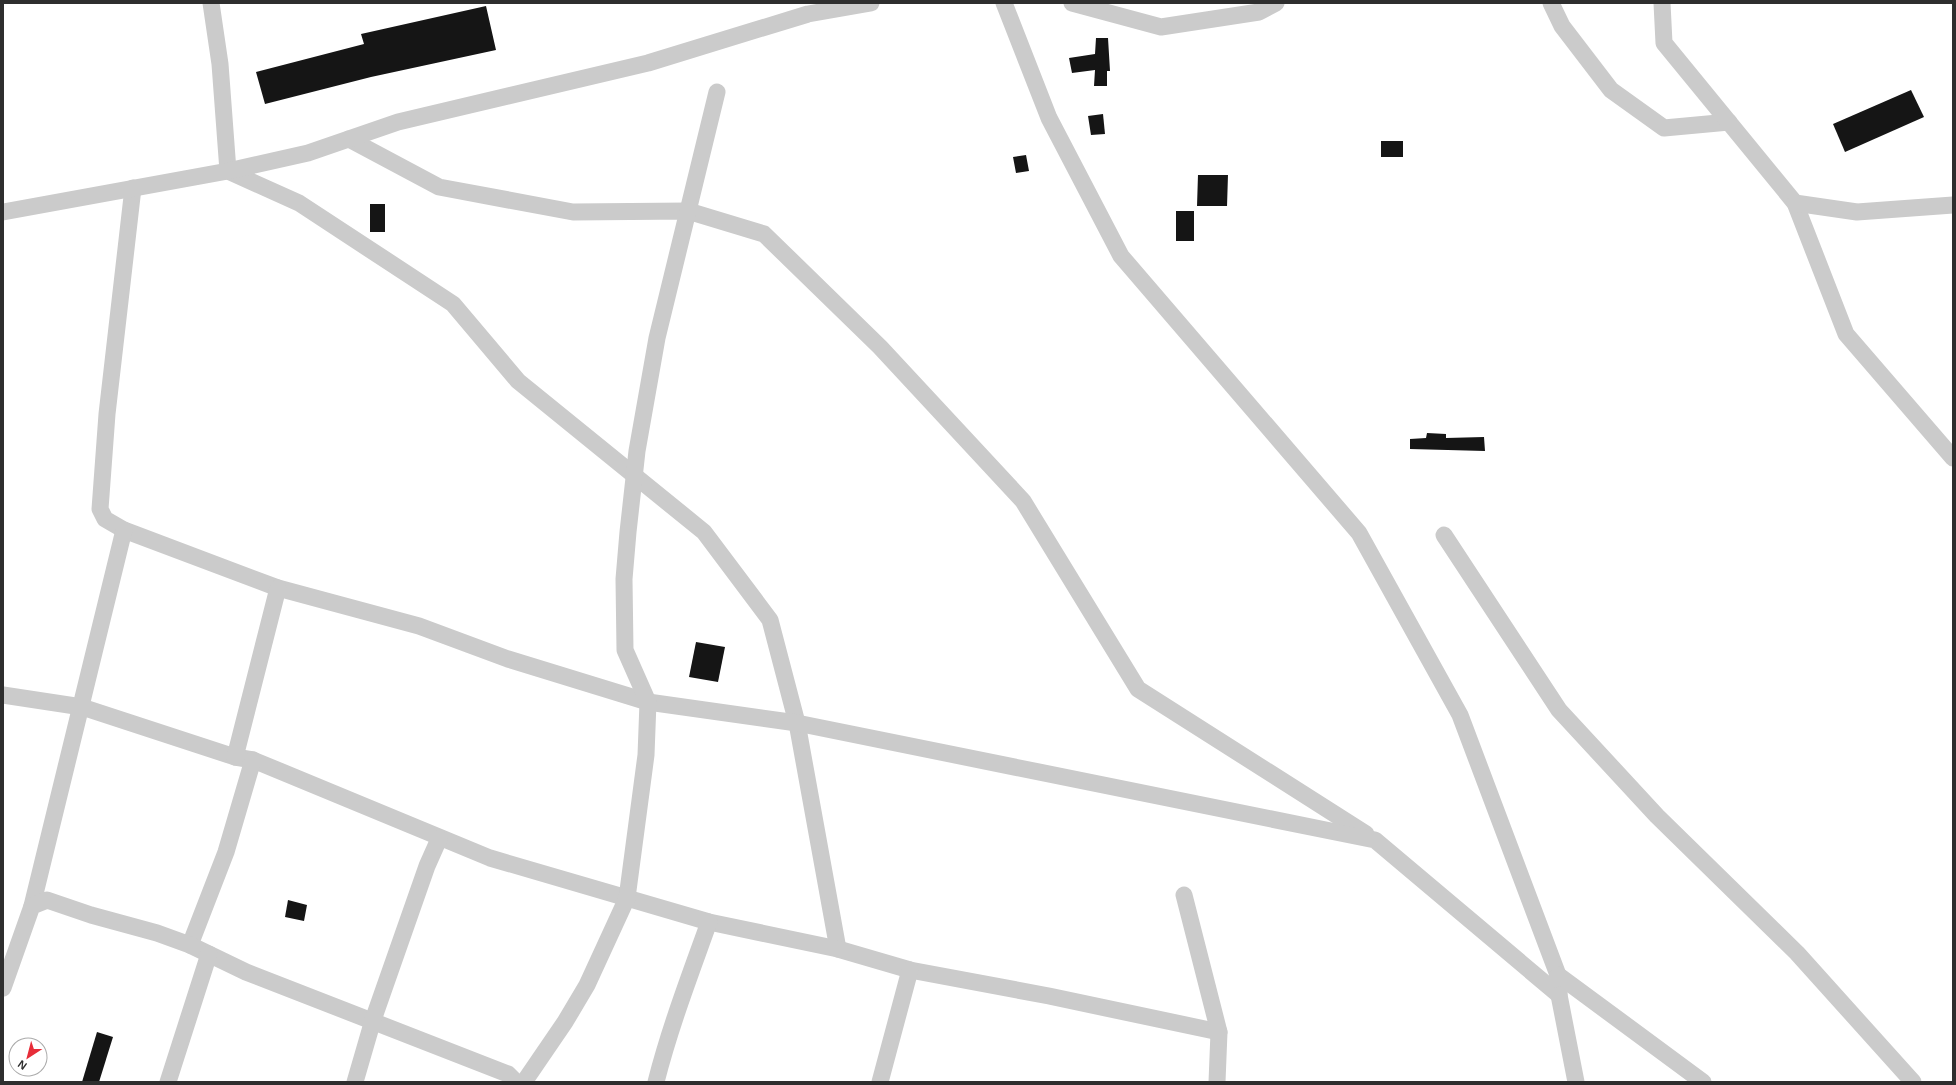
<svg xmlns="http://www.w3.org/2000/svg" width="1956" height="1085" viewBox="0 0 1956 1085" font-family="Arial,sans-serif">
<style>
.building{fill:#151515}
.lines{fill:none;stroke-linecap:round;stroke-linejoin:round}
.street{stroke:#cbcbcb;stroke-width:17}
</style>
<rect width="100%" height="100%" fill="#fff"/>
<g class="building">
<path d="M486,6L496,50L371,77L265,104L256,72L364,44L361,34Z"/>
<path d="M1096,38H1108L1110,71H1107V86H1094L1095,70L1072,73L1069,58L1095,54Z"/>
<path d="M1911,90L1924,117L1845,152L1833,124Z"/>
<path d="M1103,114L1105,134L1091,135L1088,116Z"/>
<rect x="1381" y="141" width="22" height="16"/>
<path d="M1026,155L1029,171L1016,173L1013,157Z"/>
<path d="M1198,175H1228L1227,206H1197Z"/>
<rect x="370" y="204" width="15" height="28"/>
<rect x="1176" y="211" width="18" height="30"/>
<path d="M1427,433L1446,434V438L1484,437L1485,451L1410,449V439L1426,438Z"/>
<path d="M696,642L725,647L718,682L689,677Z"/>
<path d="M288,900L307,905L304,921L285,917Z"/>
<path d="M97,1032L113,1037L99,1082H82Z"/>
</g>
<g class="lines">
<g class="street">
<path d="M211,3L220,64L228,171L299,203L453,304L518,381L704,532L770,620L797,723L838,949"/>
<path d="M1004,3L1049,118L1121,256L1359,533L1460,715L1558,975"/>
<path d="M1072,3L1161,27L1259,12L1276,3"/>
<path d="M1551,3L1562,26L1611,90L1664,128L1729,122"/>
<path d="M1662,3L1664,43L1795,203L1846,334L1953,458"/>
<path d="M349,139L439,187L573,212L688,211L764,234L880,347L1023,501L1138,689L1366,834"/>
<path d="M133,188L107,414L100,509L105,519L124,530L278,588L419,626L508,659L648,702L797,723L1375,840L1559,995L1558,975L1703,1082"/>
<path d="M1795,203L1857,212L1953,205"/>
<path d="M3,212L228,171L308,153L398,122L648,63L808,14L871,3"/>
<path d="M1444,535L1559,710L1657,816L1797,953L1913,1082"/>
<path d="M3,695L82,707L235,757L253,760L490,858L709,922L838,949L910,970L1049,996L1219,1032"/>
<path d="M235,757L278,588"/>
<path d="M1184,895L1219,1032L1217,1082"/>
<path d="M32,906L124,530"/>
<path d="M190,945L226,852L253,760"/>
<path d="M3,988L32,906L47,900L91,915L157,933L190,945L246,972L508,1074L516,1082"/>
<path d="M1559,995L1576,1082"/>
<path d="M168,1082L209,954"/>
<path d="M355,1082L373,1020L427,866L439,839"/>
<path d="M524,1082L565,1022L587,985L627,898L646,755L648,702L625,650L624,579L628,532L637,451L657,338L717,92"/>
<path d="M656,1082C670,1027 690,975 709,922"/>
<path d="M880,1082L910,970"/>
</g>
</g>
<rect width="1956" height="1085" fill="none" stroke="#2e2e2e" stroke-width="8"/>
<g transform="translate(28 1057) rotate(216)"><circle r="19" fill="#ffffff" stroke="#ababab"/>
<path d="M0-3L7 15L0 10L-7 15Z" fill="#e72d39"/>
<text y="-6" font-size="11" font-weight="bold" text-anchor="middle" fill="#2e2e2e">N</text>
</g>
</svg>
